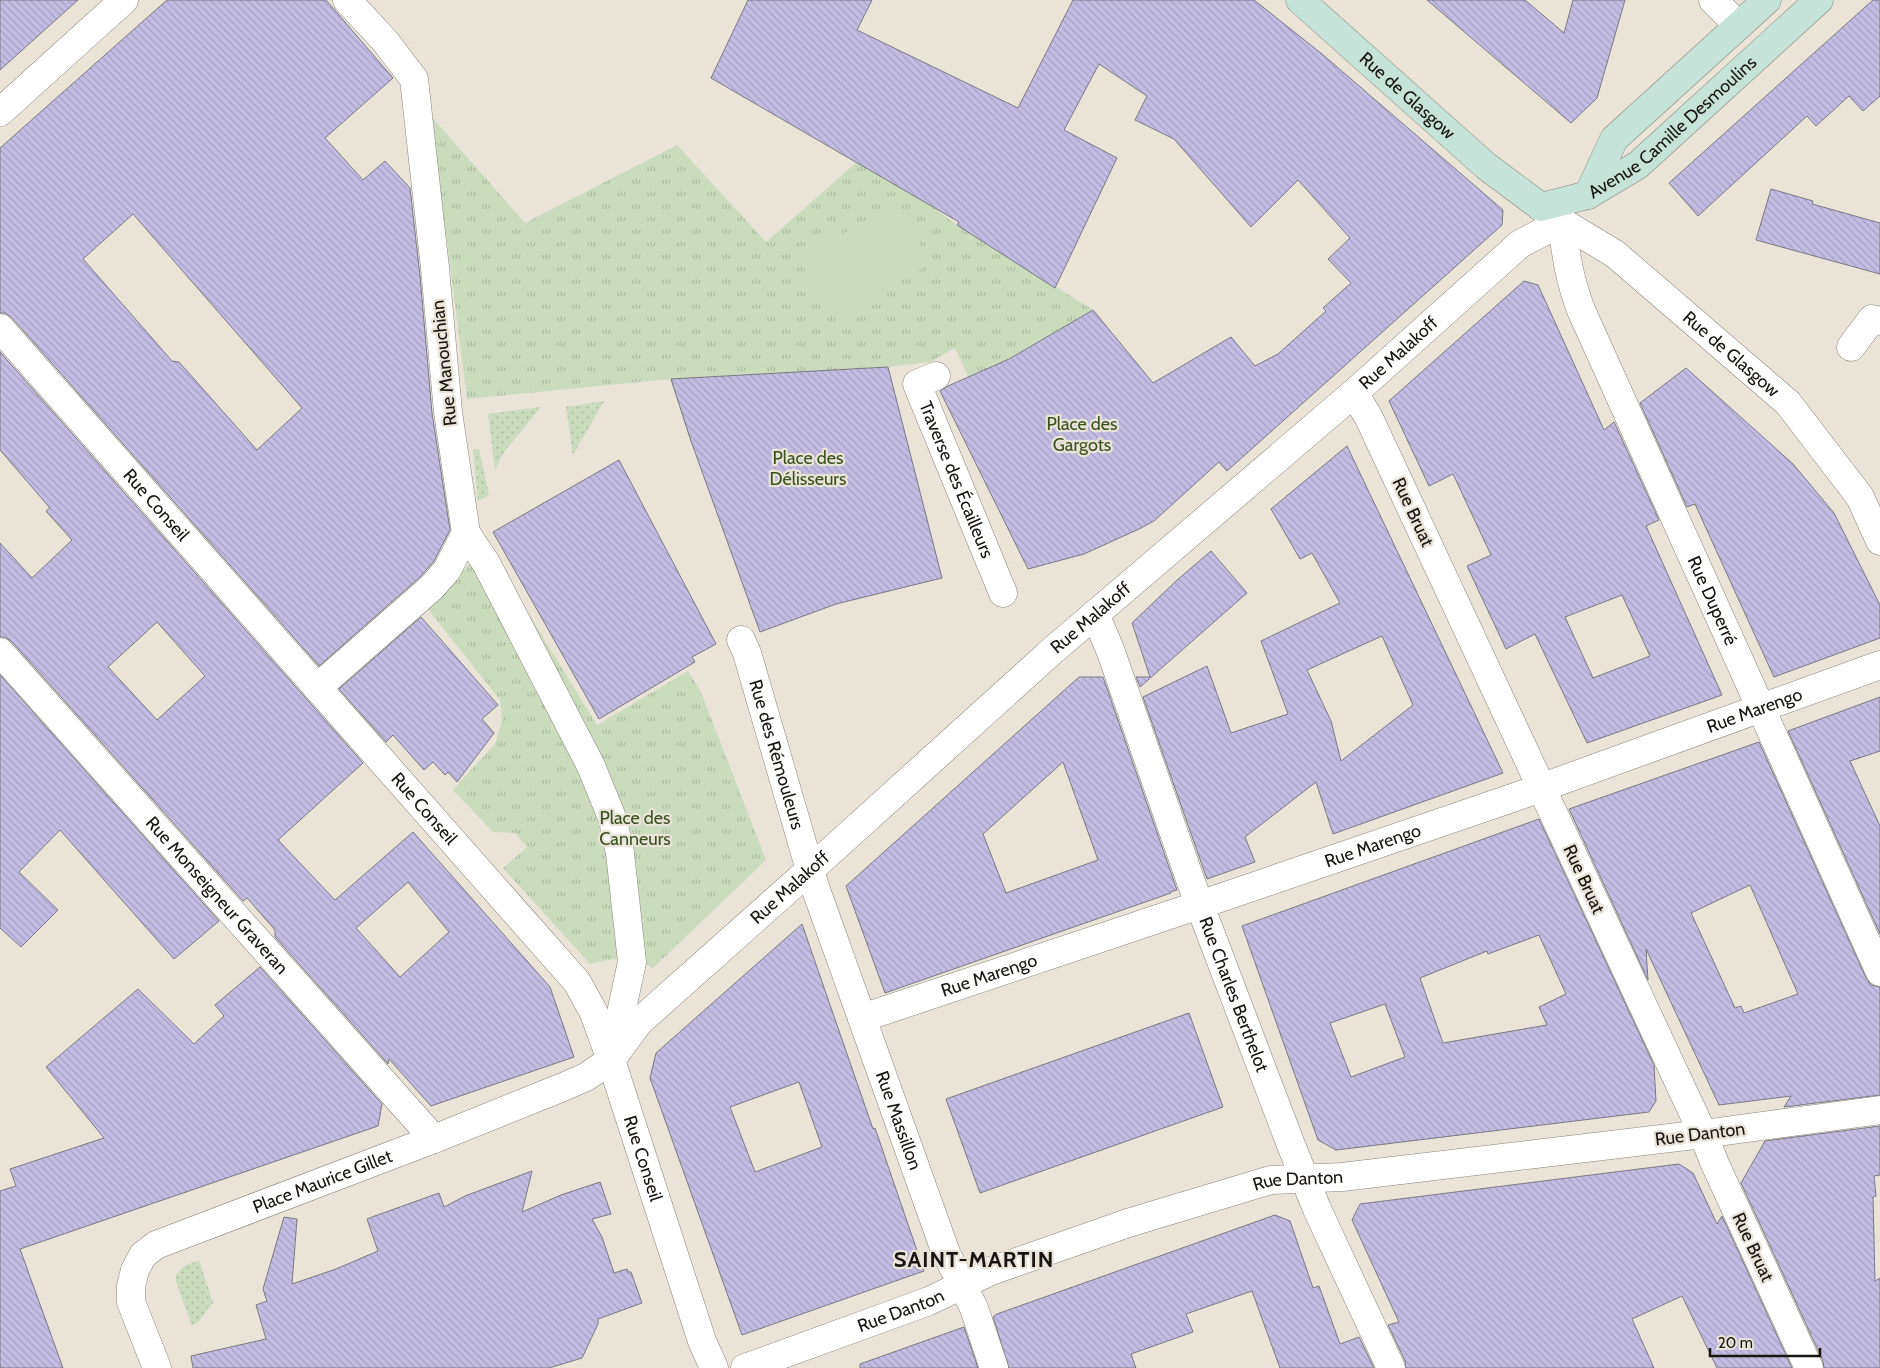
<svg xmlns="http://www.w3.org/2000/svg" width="1880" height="1368" viewBox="0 0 1880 1368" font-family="Cabin,sans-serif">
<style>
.grass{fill:url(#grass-dots)}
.park{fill:url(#park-tufts)}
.garden{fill:#cadcbc}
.building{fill:url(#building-back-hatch);stroke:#7a7983;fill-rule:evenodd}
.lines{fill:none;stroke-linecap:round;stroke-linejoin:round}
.pedestrian-casing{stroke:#8a847b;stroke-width:29}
.minor-casing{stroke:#8a847b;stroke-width:29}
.tertiary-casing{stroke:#8a847b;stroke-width:29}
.secondary-casing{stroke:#8a847b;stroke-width:29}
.pedestrian{stroke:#fff;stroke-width:28}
.minor{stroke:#fff;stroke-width:28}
.tertiary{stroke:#fff;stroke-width:28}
.secondary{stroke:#c5e3d8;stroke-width:28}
.labels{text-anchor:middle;stroke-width:4.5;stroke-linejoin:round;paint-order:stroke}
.street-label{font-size:18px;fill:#181512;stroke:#e9e3d8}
.park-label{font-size:18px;fill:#39521e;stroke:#e9e3d8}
.district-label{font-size:22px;font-weight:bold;letter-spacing:1px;fill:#181512;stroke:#e9e3d8}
</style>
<defs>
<pattern id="grass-dots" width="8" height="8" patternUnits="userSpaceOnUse" patternTransform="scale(1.25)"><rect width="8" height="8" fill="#cadcbc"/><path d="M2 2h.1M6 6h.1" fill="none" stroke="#adbca1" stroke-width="1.8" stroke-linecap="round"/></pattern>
<pattern id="park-tufts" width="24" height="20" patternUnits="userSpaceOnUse" patternTransform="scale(1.25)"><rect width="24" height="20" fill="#cadcbc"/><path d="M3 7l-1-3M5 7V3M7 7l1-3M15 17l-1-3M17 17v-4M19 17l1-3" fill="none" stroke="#adbca1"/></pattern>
<pattern id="building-back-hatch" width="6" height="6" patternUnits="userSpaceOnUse" patternTransform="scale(1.25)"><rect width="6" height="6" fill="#c3bde3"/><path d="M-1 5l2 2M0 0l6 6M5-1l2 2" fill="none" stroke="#a7a2c2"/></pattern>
</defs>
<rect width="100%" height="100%" fill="#e9e3d8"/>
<g class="grass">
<path d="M604,401L573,455L566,407Z"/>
<path d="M541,407L504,452L495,470L488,414Z"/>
<path d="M473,449H479L489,495L478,501Z"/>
<path d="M199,1260L213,1303C203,1312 205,1319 192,1326L176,1282V1275L184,1266Z"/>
</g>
<g class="park">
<path d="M431,116L525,223L677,145L766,242L857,162L924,201L957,225L1093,310L1001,363L968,377L955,348L930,362L887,367L894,389L691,443L670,379L467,399Z"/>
<path d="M487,546L597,725L688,671L701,692L766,860L653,968C630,955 615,958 590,964L503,868L527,847L515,833L493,832L453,790L495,744L502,720L500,700L427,608Z"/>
</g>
<path class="garden" d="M896,203L931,263L834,319L799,259Z"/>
<g class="building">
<path d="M0,0H78L0,70Z"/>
<path d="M167,0H326L393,78L325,138L363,180L385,161L410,188L420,276L432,413L450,530L434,561L420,577L319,666L12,318L5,313H0V148ZM133,214L302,408L257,450L179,362L172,361L83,259Z"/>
<path d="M748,0H872L857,30L1018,108L1073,0H1254L1322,54L1503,210L1502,225L1227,471L1219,462L1154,521L1139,529L1084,554L1028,569L940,391L948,386L1009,359L1093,310L1153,383L1231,337L1255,366L1278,354L1326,311L1323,308L1351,283L1328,259L1350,238L1298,180L1251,227L1174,139L1135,120L1147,96L1099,64L1064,130L1117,158L1055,288L957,225L959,222L711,78Z"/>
<path d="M1427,0H1525L1564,33L1573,0H1625L1597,98L1571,123Z"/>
<path d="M1873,0H1880V96L1863,111L1849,96L1816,126L1807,116L1698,216L1669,183Z"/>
<path d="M1771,189L1813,201L1812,204L1880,223V274L1756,240Z"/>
<path d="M1524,281L1538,285L1604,430L1614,422L1659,520L1646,526L1722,695L1587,743L1535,634L1506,649L1467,566L1491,555L1453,474L1429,486L1389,401ZM1622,595L1650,656L1593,678L1565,617Z"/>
<path d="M0,352L363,763L278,840L335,900L413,832L550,987L574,1057L431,1106L389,1059L388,1064L275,937V930L247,898L243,901L12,642L5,637H0V543L32,578L72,540L46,511L50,508L0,450ZM157,622L205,676L157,720L108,667ZM408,882L449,932L400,977L356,928Z"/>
<path d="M888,367L942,578L836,604L760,632L691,441L671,379Z"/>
<path d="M1686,368L1793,464L1834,513L1880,605V638L1774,677L1695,504L1687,507L1640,403Z"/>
<path d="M1347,446L1503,773L1333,834L1316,782L1245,837L1255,862L1207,879L1143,697L1207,666L1231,733L1288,714L1261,641L1340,603L1312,553L1300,559L1271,509ZM1382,636L1413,705L1341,761L1331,721L1307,670Z"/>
<path d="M619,460L716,644L692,657L695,662L599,719L493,532Z"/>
<path d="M1211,551L1247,593L1140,687L1136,677H1150L1132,623L1176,581Z"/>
<path d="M421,617L498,705L482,719L494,733L457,782L448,772L445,775L433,762L424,770L393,735L386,742L339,689Z"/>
<path d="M0,675L219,921L174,959L60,830L19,872L58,910L21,947L0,928Z"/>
<path d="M1079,677H1103L1177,890L1170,892L1171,893L885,993L846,886ZM1063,762L1098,860L1006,893L983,834Z"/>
<path d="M1880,697V751L1850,761L1880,826V934L1788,731Z"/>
<path d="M1759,742L1866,978L1871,985L1880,987V1095L1784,1107L1791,1096L1719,1105L1646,949L1648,980L1569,809ZM1750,885L1798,994L1744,1013L1741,1006L1735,1008L1691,913Z"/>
<path d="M1539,819L1654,1065L1656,1101L1649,1112L1336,1150L1318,1140L1242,926ZM1539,935L1566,994L1539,1007L1547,1025L1443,1043L1420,978L1487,951L1488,954ZM1385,1004L1405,1057L1351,1077L1330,1023Z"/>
<path d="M802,924L873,1129L875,1128L924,1271L742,1335L650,1078L656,1053ZM799,1082L822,1147L755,1172L730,1107Z"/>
<path d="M260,967L382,1104L378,1126L20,1249L63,1368H0V1191L16,1186L10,1169L104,1138L46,1067L138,989L194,1044L224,1016L215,1005Z"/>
<path d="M1189,1013L1223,1107L980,1193L946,1099Z"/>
<path d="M1880,1126V1175L1874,1176L1876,1196L1873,1197L1875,1281L1880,1278V1368H1824L1823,1361L1741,1183L1765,1141Z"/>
<path d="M1679,1164L1693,1173L1717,1224L1722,1216L1792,1368H1717L1682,1296L1632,1319L1654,1368H1406L1405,1361L1388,1325L1399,1322L1352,1220L1360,1204Z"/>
<path d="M532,1171L522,1212L561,1195L600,1182L611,1214L592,1219L602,1237L614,1273L627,1269L628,1272H631L642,1303L598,1319V1324L582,1358L549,1368H193L191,1356L266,1339L256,1305L267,1301L263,1289L284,1217L297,1219L292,1284L336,1269L378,1251L367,1219L372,1217L439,1193L444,1207L465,1196Z"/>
<path d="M1275,1215L1290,1221L1313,1288L1319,1286L1340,1344L1359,1337L1374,1368H1280L1252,1291L1186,1314L1193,1332L1131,1354L1136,1368H1009L993,1317L997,1314Z"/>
<path d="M964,1327L978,1368H860V1364Z"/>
</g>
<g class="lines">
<g class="pedestrian-casing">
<g id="pedestrian">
<path id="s1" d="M936,376L917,384L1003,593"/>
<path d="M466,533L486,563L591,766L613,820L620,853L632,962L611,1060"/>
<path d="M317,688L431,588L447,570L466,533L448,412L435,268L414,79L385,41L347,0"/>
</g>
</g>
<g class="minor-casing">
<g id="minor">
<path d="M1713,0L1738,25"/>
<path d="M0,112L124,0"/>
<path id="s2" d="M0,328L577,982L594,1013L611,1060L702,1341L714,1368"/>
<path d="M1851,347L1872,319L1880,321"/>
<path id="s3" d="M1095,614L1111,652L1191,882L1291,1145L1317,1209L1391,1368"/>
<path id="s4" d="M741,640L747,653L815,887L946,1253L974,1308L994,1368"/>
<path id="s5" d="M0,652L434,1139"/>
<path id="s6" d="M862,1018L1223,897L1521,795L1880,665"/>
<path id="s7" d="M157,1368L131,1302V1286L135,1270L143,1255L156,1245L434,1139L563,1087L586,1077L611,1060L639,1022L831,851L1052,651L1354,393L1520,244L1562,222C1566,256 1569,278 1581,310L1880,972"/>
<path id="s8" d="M745,1368L929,1301L991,1271L1128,1223L1271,1180L1342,1177L1703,1134L1369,418L1354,393"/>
</g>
</g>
<g class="tertiary-casing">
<g id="tertiary">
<path id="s9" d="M1541,207L1562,222L1615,254L1788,403L1860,497L1880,541"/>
<path d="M1809,1368L1715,1164L1703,1134L1880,1110"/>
</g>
</g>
<g class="secondary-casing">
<g id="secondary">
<path id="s10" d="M1300,0L1486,166L1541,207L1588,195L1638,165L1819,0"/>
<path d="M1588,195L1614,139L1767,0"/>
</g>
</g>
<use href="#pedestrian" class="pedestrian"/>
<use href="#minor" class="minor"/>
<use href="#tertiary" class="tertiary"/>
<use href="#secondary" class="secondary"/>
</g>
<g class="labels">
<g class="street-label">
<text dy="6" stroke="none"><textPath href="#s10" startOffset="144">Rue de Glasgow</textPath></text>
<text dy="6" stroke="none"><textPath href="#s10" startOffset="475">Avenue Camille Desmoulins</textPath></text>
<text dy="6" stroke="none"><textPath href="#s7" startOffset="1688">Rue Malakoff</textPath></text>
<text dy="6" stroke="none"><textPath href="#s9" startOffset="241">Rue de Glasgow</textPath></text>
<text transform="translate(444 363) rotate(-96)" y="6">Rue Manouchian</text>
<text dy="6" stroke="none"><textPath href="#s1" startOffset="124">Traverse des Écailleurs</textPath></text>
<text dy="6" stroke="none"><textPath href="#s2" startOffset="236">Rue Conseil</textPath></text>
<text transform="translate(1413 512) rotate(65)" y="6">Rue Bruat</text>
<text dy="6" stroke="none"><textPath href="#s7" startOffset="2308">Rue Duperré</textPath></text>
<text dy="6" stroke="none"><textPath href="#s7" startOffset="1282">Rue Malakoff</textPath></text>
<text dy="6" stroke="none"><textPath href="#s6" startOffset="944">Rue Marengo</textPath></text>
<text dy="6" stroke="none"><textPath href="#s4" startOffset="120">Rue des Rémouleurs</textPath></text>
<text dy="6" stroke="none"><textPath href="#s2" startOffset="641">Rue Conseil</textPath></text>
<text dy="6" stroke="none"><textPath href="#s6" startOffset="539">Rue Marengo</textPath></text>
<text transform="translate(1584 879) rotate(65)" y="6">Rue Bruat</text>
<text dy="6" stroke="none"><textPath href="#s7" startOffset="878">Rue Malakoff</textPath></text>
<text dy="6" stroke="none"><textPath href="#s5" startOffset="326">Rue Monseigneur Graveran</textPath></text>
<text dy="6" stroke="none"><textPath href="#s6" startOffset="134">Rue Marengo</textPath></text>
<text dy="6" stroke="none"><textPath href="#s3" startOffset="405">Rue Charles Berthelot</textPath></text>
<text dy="6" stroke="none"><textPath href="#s4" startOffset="506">Rue Massillon</textPath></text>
<text transform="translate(1700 1134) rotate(-7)" y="6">Rue Danton</text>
<text dy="6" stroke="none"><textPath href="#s2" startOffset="1061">Rue Conseil</textPath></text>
<text dy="6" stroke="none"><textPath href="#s7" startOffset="315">Place Maurice Gillet</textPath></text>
<text dy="6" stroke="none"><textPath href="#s8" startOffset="586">Rue Danton</textPath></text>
<text transform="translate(1753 1247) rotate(65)" y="6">Rue Bruat</text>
<text dy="6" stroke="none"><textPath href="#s8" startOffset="166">Rue Danton</textPath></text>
</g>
<g class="park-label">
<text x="1082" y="430">Place des<tspan x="1082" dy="21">Gargots</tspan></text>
<text x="808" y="464">Place des<tspan x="808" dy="21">Délisseurs</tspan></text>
<text x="635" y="824">Place des<tspan x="635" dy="21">Canneurs</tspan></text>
</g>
<g class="district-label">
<text x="974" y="1267">SAINT-MARTIN</text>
</g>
</g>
<path d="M1710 1348v8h110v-8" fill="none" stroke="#181512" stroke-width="2.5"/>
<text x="1718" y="1348" font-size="15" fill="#181512" stroke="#e9e3d8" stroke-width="4" paint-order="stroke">20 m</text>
</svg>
